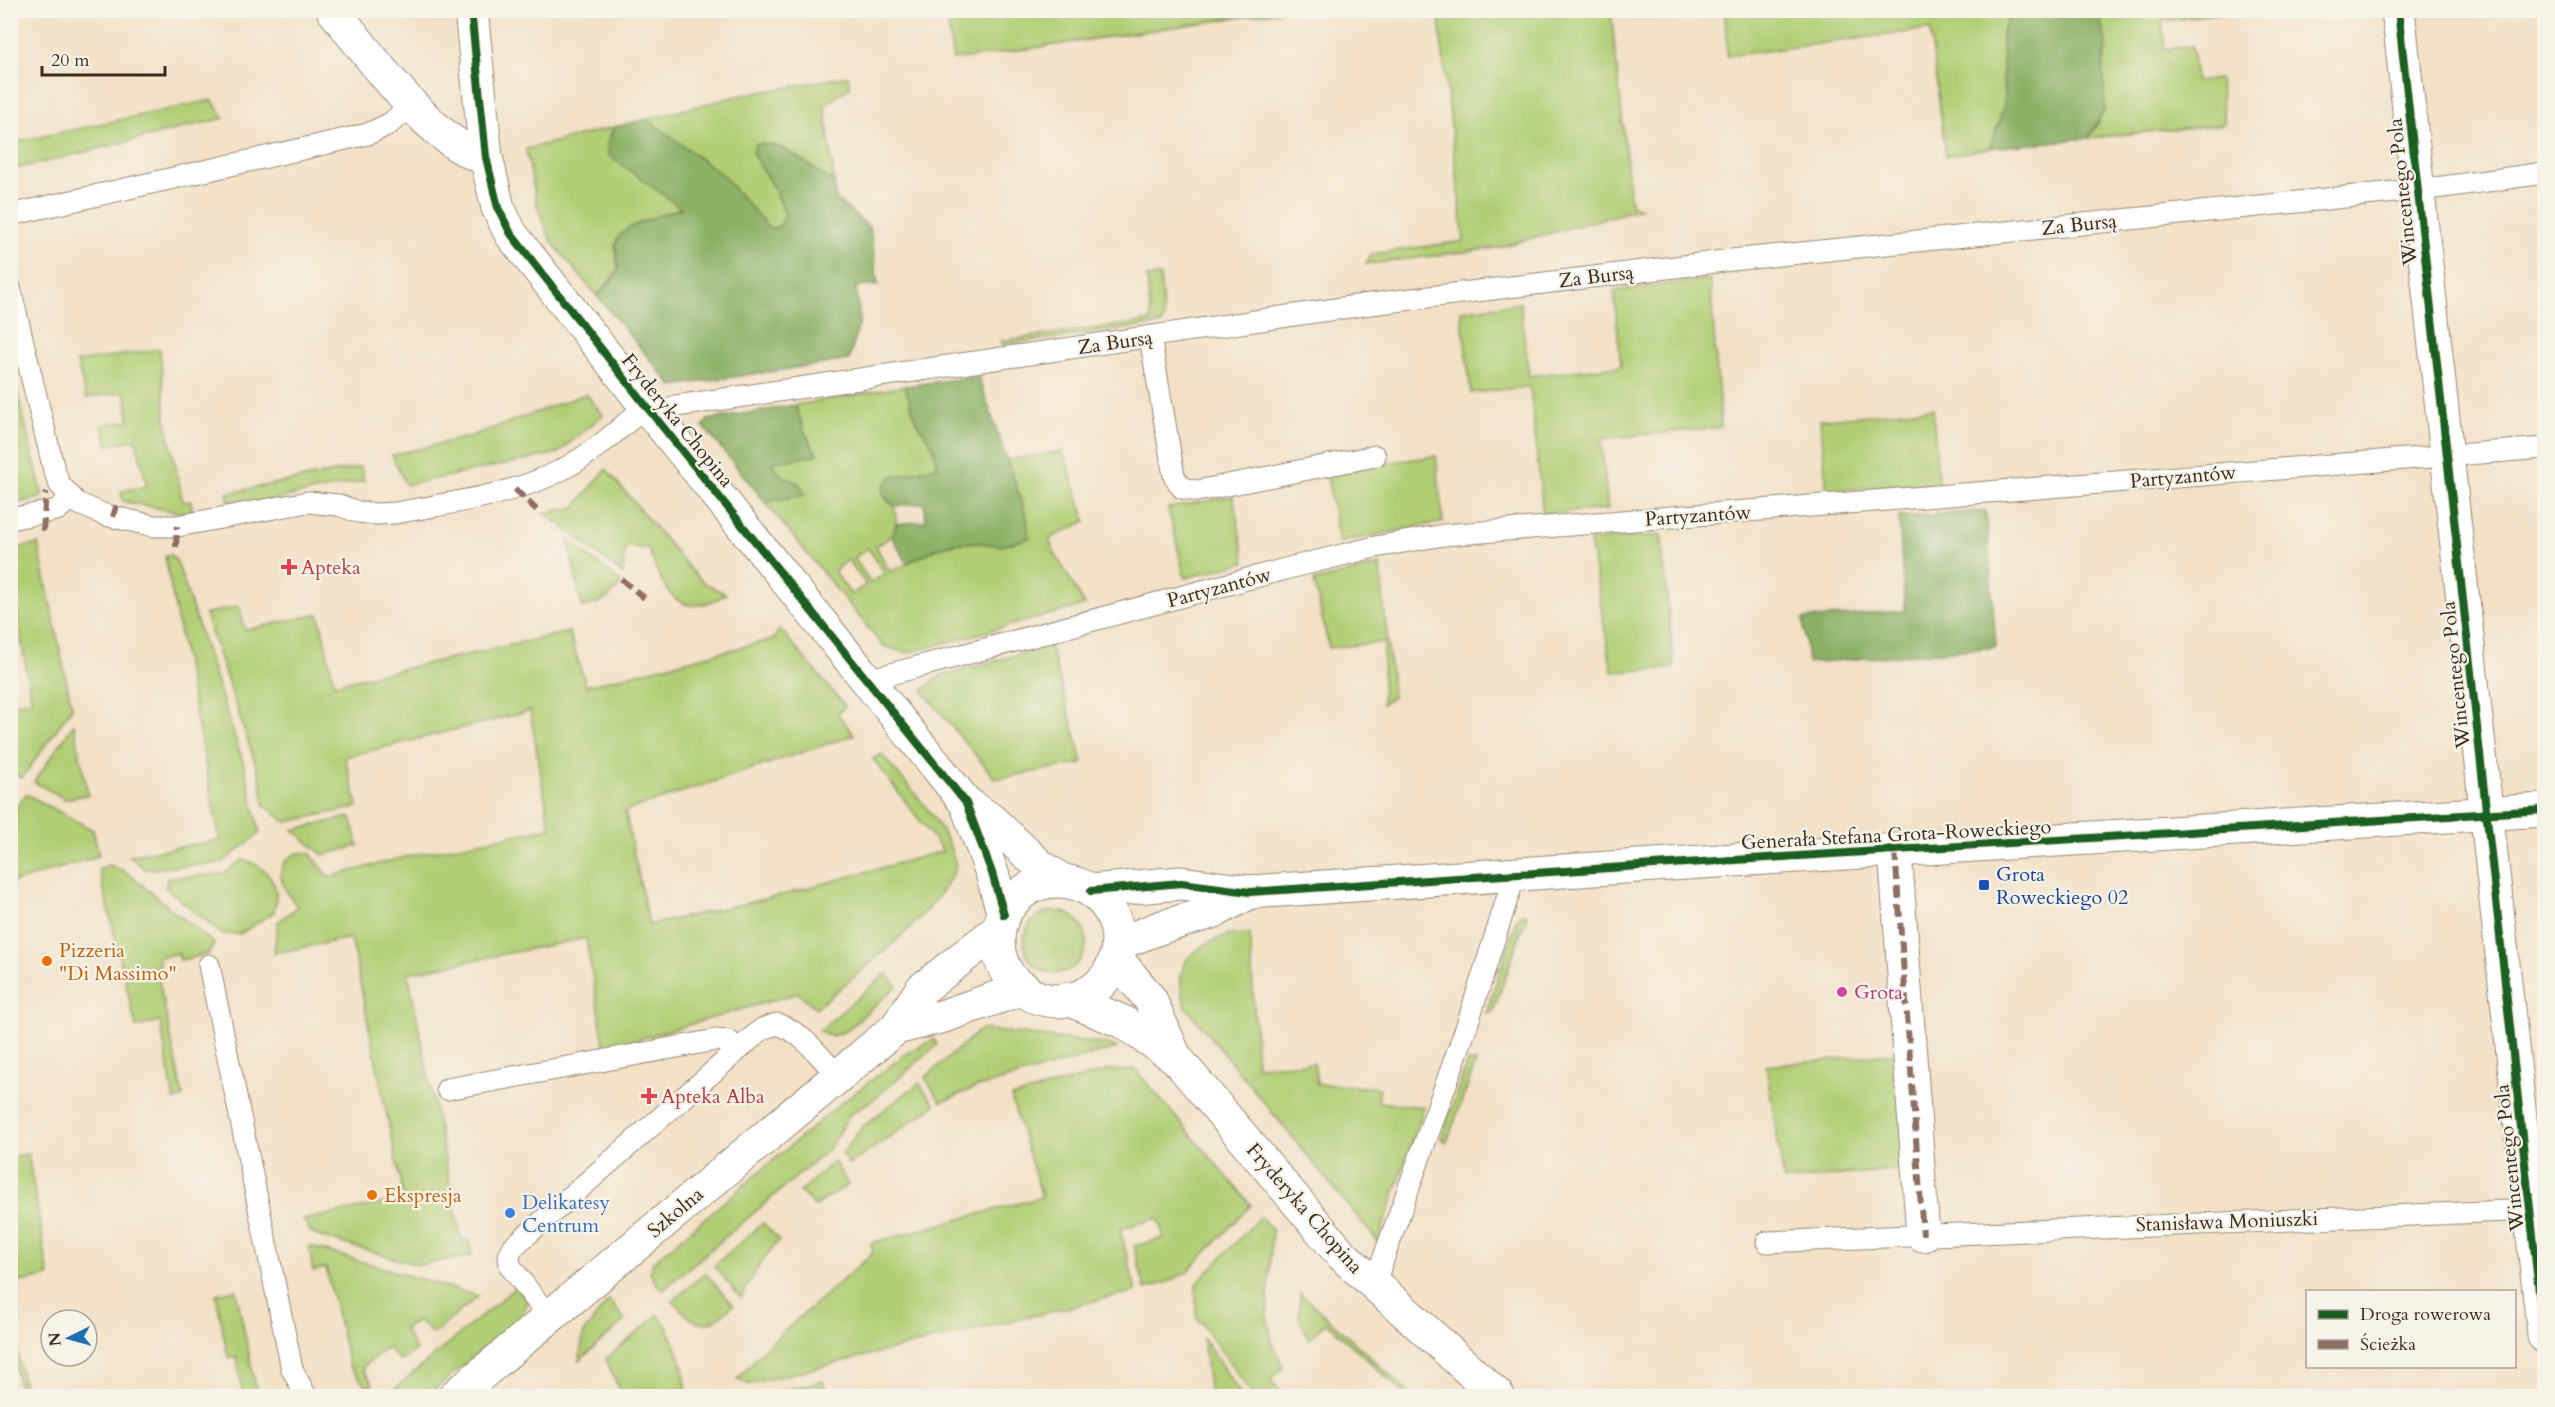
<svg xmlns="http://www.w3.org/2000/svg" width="2555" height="1407" viewBox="0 0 2555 1407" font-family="Cardo,serif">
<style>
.green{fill:#b1ce75;stroke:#767c4a;stroke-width:1.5;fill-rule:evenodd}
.forest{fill:#8cb166;stroke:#646e42;stroke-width:1.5}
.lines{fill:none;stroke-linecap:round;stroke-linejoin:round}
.lane-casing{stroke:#978672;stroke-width:23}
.street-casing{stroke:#978672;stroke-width:35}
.lane{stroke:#fff;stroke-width:21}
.street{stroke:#fff;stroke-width:33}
.quiet{stroke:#8d6e63;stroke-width:6;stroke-dasharray:12 6;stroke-linecap:butt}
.cycleway-casing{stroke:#f7f3e8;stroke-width:11}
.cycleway{stroke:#1b5e20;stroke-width:8}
.health-dot{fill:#e0444e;stroke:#f7f3e8;stroke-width:2}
.transit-dot{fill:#1a4fb4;stroke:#f7f3e8;stroke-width:2}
.food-dot{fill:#e8710a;stroke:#f7f3e8;stroke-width:2}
.hotel-dot{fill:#d1479c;stroke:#f7f3e8;stroke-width:2}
.shop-dot{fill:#3f7fe0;stroke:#f7f3e8;stroke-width:2}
.labels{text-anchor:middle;stroke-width:4.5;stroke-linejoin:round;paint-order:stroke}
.street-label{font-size:20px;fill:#3b2a1e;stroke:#f7f3e8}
.health-label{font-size:20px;fill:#be3a42;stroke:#f7f3e8;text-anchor:start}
.transit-label{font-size:20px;fill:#164399;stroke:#f7f3e8;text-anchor:start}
.food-label{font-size:20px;fill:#c56008;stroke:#f7f3e8;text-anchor:start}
.hotel-label{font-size:20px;fill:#b23c85;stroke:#f7f3e8;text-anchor:start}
.shop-label{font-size:20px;fill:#366cbe;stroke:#f7f3e8;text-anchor:start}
</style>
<rect width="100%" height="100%" fill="#f7f3e8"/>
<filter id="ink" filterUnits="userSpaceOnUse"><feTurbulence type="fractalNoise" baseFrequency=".0167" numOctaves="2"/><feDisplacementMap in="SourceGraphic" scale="12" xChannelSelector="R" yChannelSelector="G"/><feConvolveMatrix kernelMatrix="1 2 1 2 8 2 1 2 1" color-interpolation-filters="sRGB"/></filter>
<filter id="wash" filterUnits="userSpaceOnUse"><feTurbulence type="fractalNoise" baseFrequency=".008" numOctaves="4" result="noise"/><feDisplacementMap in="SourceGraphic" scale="24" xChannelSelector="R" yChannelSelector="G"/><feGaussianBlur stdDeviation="1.35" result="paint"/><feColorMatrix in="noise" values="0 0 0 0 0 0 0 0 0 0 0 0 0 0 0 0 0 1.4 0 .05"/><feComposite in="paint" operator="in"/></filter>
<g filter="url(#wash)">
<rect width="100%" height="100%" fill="#f3e1c6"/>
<g class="green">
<path d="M946,11V10L1281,11L953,60Z"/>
<path d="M1438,11H1611L1631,205L1642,208L1496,248L1366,264L1372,254L1464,241Z"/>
<path d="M1725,11H2011L2002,33L2004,107L1990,148L1946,156L1930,29L1727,56Z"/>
<path d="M2098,11H2220V13L2162,21L2165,49L2192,46L2196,81L2219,79L2225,124L2088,138L2099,122L2103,77L2106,43Z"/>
<path d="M848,76L850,87L825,105L834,180L827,179C808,164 779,139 755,145L753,154L777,194L785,215L780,227L769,228L722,175L647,119L734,97Z"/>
<path d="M212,100L224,118L11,170V143Z"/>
<path d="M614,127L607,144L631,171L682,208L639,223L615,245L618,270L597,296L551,241L537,205L526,149Z"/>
<path d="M1160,276L1164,318L1162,324L1002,345L1000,341L1151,321L1147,277Z"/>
<path d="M1710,279L1721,427L1601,439L1608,509L1543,514L1530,387L1471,393L1461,311L1520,303L1529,376L1621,366L1614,291Z"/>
<path d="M160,349L166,421L183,502L191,501L193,515L122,501L121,491L147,486L136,440L108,445L102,425L129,421L125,392L86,398L77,362Z"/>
<path d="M11,368L43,496L37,499L11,504Z"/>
<path d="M905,386L916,421L934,448L937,467L891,477L887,501L895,506C897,531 898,534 876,546L890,572C938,550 946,536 1002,546L1027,518L1007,460L1063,451L1086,521L1049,539L1054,552L1085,605L908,653L883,646L765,502L804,495L792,480L781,475L771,463L817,454L805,433L795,405ZM868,548L885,573L871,583L854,558ZM848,560L866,584L851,595L834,571Z"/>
<path d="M586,394L603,415L558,453L406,485L392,455L469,437Z"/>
<path d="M1933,408L1938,483L1827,491L1820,420Z"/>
<path d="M1436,456L1443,522L1339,542L1327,476L1377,464Z"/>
<path d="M361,467L364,481L231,508L227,493Z"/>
<path d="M606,469L690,569L704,583L726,594C677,624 663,589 648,548L625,547L623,574L545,513L575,507Z"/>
<path d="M1233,496L1245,562L1185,578L1168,508Z"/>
<path d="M1661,535L1674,668L1612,672L1590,541Z"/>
<path d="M568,540L621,582C612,599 601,603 582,607Z"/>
<path d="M38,544L72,708L22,778L11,772V704L31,700L11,573V549Z"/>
<path d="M171,555L177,562L244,765L260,833L222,863L145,869L129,856L220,840L165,556Z"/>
<path d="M1380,565L1393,697L1382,704L1384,642L1329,648L1314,581Z"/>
<path d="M239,606L245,630L319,614L334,684L569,632L586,686L774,639L780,629L845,706L838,714L854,735L625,811L649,925L774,897L943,851L873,759L881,754C908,787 947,823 956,866C937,916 857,973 816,1008L798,993L605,1049L586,938L408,973L461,1240H469L472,1256L418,1265L318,1236L311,1232L303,1220L404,1199L351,938L274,953L278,922L297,907C292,899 284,890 282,881C277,862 293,850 310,853L329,877L405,857L550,828L530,711L345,757L358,807L286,822L264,805L260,777L205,614Z"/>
<path d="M1050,646L1083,763L995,779L923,691L937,677Z"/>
<path d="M74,724L88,795L65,799L34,782Z"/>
<path d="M26,794L93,830L99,856L11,883V816Z"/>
<path d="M351,817L358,846L323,855L293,830Z"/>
<path d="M242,860C257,862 274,875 276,892C277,898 275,905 274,912L240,934H222L165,887L168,878L223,874Z"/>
<path d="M109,865L126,872L214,944L208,954L180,960L178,953L158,958L160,965L156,966L183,1097L174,1100L160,1021L136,1027L99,869Z"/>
<circle cx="1055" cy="942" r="31"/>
<path d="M1522,914L1527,915L1493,1012L1486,1013L1518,916Z"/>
<path d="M1233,933L1234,935L1250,933L1257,1066L1314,1063L1317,1084L1380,1088L1378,1102L1424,1107L1378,1242L1186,1007C1169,962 1194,946 1233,933Z"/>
<path d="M887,973L897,986L846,1031L833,1036L819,1031Z"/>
<path d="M981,1029L1107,1044L1117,1048L975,1088L941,1102L925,1078Z"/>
<path d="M934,1039L937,1045L877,1097L849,1115L829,1149L663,1290L655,1282L650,1271L653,1262L840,1104L906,1054Z"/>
<path d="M1901,1053L1909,1168L1784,1181L1766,1066Z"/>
<path d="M1467,1062H1476L1447,1142L1441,1139Z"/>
<path d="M1134,1068L1251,1205L1186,1273L1168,1282L1145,1289L1134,1246L1164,1238L1158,1218L1120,1229L1136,1291L749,1384L737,1379L766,1347L873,1253L871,1243L1042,1197L1011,1097L1110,1070L1126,1071Z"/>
<path d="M919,1083L935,1105L849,1165L842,1154L862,1127Z"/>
<path d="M28,1154L49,1276L11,1284V1157Z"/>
<path d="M834,1161L848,1185L815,1206L800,1192Z"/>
<path d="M1260,1217L1272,1229L1267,1317L1272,1341L1283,1367L1270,1381L1286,1396H1254L1196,1316V1284Z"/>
<path d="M763,1223L779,1240L761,1262L741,1298L714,1266Z"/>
<path d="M309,1246L478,1296L433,1334L418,1321L404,1329L416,1350L400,1361L387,1347L362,1368L373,1384L368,1388L349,1366L326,1268L313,1271Z"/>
<path d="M705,1273L733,1305C705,1332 698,1328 673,1301Z"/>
<path d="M516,1287L527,1300L523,1315L427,1396H386Z"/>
<path d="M236,1290L256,1389L257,1396H243L237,1357L228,1358L216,1294Z"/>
<path d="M1300,1293L1413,1396H1407L1326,1322L1309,1340L1299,1317Z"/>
<path d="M609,1300L625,1320L579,1361L584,1332Z"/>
<path d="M658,1315C675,1334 686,1371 687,1396H622L606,1359Z"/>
<path d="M10,1321H11L26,1396H21L11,1348Z"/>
<path d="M1203,1338L1242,1396H1210Z"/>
<path d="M823,1381L827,1396H764L765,1395Z"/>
</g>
<g class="forest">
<path d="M2011,11H2098L2106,43L2103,63L2105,109L2088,138L1990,148L2004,107L2002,33Z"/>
<path d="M647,119L722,175L769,228L780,227L785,215L777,194L753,154L755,145C779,139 808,164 827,179L834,180L836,199L870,228L878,285L856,287L860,321L849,360L672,386L597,296C603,289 615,279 618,270C622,259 612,248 618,238C625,224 666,214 681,208L609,155L607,144L614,127Z"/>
<path d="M978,376L1027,518L1029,538L1002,546L977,542L954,543L935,549L907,563L892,537L896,524L926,521L924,503L895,506L883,495V487L891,477L937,467L934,448L916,421L905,386Z"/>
<path d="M795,405L805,433L817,455L771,463L781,475L800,484L805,495L765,502L703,426L708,420Z"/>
<path d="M1986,511L1996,647L1808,663L1803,619L1905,611L1899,517Z"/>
</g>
</g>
<g filter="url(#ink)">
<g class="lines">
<g class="lane-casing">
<g id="lane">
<path d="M10,215L368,134L389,124L413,105"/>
<path d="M10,288L54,470L60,485L77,503L105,515L154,526H177L308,502L338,505L358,512L377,514L396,513C452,502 514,496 565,468C595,452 620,428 646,406"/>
<path d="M1150,337L1174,476L1182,488L1197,491L1375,456"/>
<path d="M654,417L676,406L1363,305L1732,260L2443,187L2544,173"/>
<path d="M10,519L57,510L71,498"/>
<path d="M868,680L1293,567L1375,547L1444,535L2544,448"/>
<path d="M209,965L292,1369L306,1396"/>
<path d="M447,1089L716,1040L729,1041L738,1050"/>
<path d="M1767,1242L2532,1210"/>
<path d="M1374,1285L1467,1025L1515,874"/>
<path d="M549,1317L510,1266L509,1256L513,1247L762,1029L777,1024C803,1032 820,1057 838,1076"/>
</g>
</g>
<g class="street-casing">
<g id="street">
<path d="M333,10C363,47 439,152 486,157"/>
<path d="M471,10L486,157L498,208L511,234L646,406L966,803L992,873L1004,915"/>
<path d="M2398,10L2544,1336"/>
<path d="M966,803L991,820L1039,865L1063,881"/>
<path d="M1895,851L1923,1235"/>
<circle cx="1058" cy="941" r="60"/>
<path d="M1091,891L1181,883L1250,892L1654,865L2544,810"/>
<path d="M1118,944L1159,928L1215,911L1250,892"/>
<path d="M1116,958L1150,999L1175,1057"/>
<path d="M1068,999L1123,1022L1175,1057L1341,1254L1498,1396"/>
<path d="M896,1028L944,1016L1024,988"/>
<path d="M455,1396L896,1028L922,989L999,929"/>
</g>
</g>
<use href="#lane" class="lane"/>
<use href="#street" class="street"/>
<g class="quiet">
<path d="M515,489L541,514"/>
<path d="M113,517L118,500"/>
<path d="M43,531L46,492"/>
<path d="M176,547L177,526"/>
<path d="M621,579L648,601"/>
<path d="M1895,851L1923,1235"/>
</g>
<g class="cycleway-casing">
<g id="cycleway">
<path d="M471,10L486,157L498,208L511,234L646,406L966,803L992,873L1004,915"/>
<path d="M2398,10L2544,1336"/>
<path d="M1091,891L1181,883L1250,892L1654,865L2544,810"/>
</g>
</g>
<use href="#cycleway" class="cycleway"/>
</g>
</g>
<g class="health-dot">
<path d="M286 558h6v6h6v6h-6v6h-6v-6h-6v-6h6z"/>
<path d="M646 1087h6v6h6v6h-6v6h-6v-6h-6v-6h6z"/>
</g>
<rect class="transit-dot" x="1978" y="879" width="12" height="12" rx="3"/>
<g class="food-dot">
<circle cx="47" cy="961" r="6"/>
<circle cx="372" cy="1195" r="6"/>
</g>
<circle class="hotel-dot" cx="1842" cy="992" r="6"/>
<circle class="shop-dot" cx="510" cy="1213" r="6"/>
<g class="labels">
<g class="street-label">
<text transform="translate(2402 192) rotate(-96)" y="7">Wincentego Pola</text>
<text transform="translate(2079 224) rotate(-6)" y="7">Za Bursą</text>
<text transform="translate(1596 276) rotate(-7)" y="7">Za Bursą</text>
<text transform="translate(1115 342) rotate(-8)" y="7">Za Bursą</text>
<text transform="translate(678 420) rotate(51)" y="7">Fryderyka Chopina</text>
<text transform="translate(2183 476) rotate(-5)" y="7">Partyzantów</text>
<text transform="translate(1698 515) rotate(-4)" y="7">Partyzantów</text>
<text transform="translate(1219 587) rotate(-15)" y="7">Partyzantów</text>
<text transform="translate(2455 675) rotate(-96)" y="7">Wincentego Pola</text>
<text transform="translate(1896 834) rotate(-3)" y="7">Generała Stefana Grota-Roweckiego</text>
<text transform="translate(2509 1158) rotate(-96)" y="7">Wincentego Pola</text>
<text transform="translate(1305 1208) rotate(49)" y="7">Fryderyka Chopina</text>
<text transform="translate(675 1212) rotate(-40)" y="7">Szkolna</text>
<text transform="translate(2227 1221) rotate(-2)" y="7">Stanisława Moniuszki</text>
</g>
<g class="health-label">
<text x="301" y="574">Apteka</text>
<text x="661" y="1103">Apteka Alba</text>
</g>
<g class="transit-label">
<text x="1996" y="881">Grota<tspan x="1996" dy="23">Roweckiego 02</tspan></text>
</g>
<g class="food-label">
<text x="59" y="957">Pizzeria<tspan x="59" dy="23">"Di Massimo"</tspan></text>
<text x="384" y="1202">Ekspresja</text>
</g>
<g class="hotel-label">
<text x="1854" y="999">Grota</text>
</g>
<g class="shop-label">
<text x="522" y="1209">Delikatesy<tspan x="522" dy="23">Centrum</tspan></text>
</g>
</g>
<rect width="2555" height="1407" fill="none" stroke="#f7f3e8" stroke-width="36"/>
<rect x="2306" y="1290" width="210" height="78" fill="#f7f3e8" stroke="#aca397" stroke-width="1.5"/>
<rect x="2318" y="1310" width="30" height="9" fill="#1b5e20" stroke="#aca397" stroke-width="1.5"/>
<text x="2360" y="1320" font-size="18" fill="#3b2a1e">Droga rowerowa</text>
<rect x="2318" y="1340" width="30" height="9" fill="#8d6e63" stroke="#aca397" stroke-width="1.5"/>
<text x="2360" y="1350" font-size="18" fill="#3b2a1e">Ścieżka</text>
<g transform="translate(69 1338) rotate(265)"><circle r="28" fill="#f7f3e8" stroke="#aca397" stroke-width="1.5"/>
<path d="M0-4.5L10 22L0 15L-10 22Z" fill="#1f6fb2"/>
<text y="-9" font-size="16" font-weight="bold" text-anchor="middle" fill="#3b2a1e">N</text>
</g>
<path d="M42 66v9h123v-9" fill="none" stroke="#3b2a1e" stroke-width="3"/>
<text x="51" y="66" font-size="18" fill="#3b2a1e" stroke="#f7f3e8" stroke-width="4.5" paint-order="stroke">20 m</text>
</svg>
